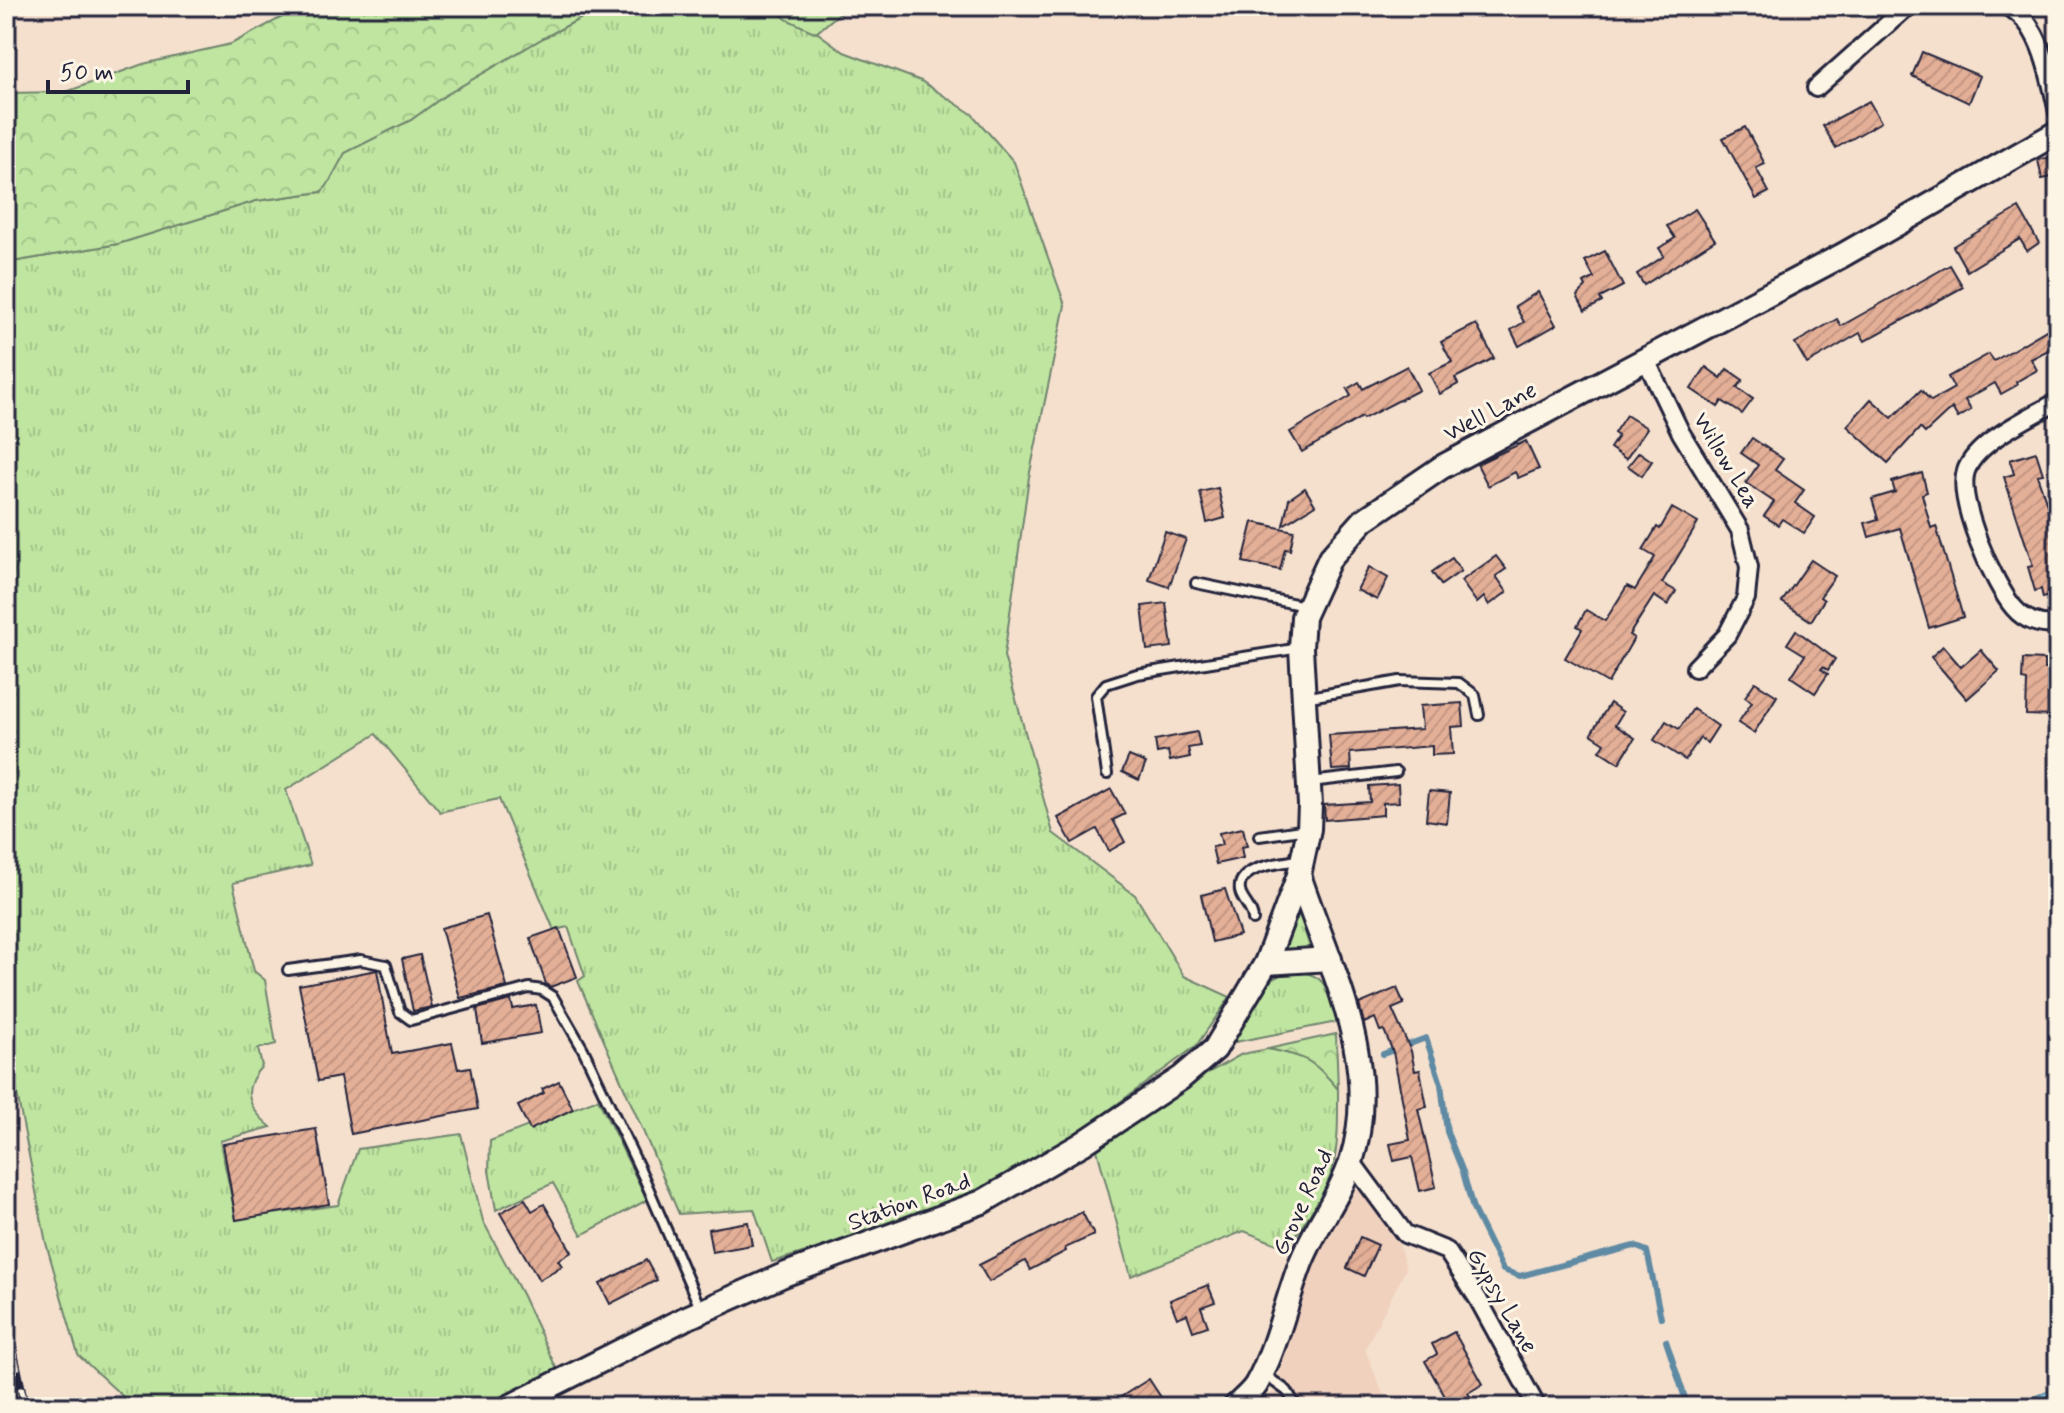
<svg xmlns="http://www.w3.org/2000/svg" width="2064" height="1413" viewBox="0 0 2064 1413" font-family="Mynerve,sans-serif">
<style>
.built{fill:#f0d1be}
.grass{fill:url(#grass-tufts);stroke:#70846e;stroke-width:2}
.forest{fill:url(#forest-crowns);stroke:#70846e;stroke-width:2}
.water{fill:url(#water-waves);stroke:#5f8aa3;stroke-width:2}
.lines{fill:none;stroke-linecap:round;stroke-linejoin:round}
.stream{stroke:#5f8aa3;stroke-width:6}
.building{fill:url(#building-hatch);stroke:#22223b;stroke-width:2}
.service-casing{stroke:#22223b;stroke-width:14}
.minor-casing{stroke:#22223b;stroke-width:22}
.tertiary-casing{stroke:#22223b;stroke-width:28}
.service{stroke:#fcf5e5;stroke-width:8}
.minor{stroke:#fcf5e5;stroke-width:16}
.tertiary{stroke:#fcf5e5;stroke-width:22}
.rail-casing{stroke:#22223b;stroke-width:9}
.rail{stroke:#fcf5e5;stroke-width:6;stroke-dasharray:18;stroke-linecap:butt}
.labels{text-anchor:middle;stroke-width:6;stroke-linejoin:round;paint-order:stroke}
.street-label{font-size:24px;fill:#22223b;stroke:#fcf5e5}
</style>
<defs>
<pattern id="grass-tufts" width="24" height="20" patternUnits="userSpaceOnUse" patternTransform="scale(2)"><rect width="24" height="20" fill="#bfe5a0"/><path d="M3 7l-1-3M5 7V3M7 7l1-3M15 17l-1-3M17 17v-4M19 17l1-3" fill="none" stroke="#a4c48b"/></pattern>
<pattern id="forest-crowns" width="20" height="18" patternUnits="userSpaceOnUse" patternTransform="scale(2)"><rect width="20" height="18" fill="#bfe5a0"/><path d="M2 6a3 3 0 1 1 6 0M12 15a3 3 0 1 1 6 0" fill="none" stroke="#a4c48b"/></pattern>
<pattern id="water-waves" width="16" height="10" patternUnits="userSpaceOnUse" patternTransform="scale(2)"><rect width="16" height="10" fill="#88cfe9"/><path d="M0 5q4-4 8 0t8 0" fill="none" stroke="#75b1c9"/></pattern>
<pattern id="building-hatch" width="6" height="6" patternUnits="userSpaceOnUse" patternTransform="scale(2)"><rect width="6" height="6" fill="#e4af97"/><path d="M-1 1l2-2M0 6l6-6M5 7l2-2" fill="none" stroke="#c39683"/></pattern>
</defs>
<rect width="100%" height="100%" fill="#f5e0ce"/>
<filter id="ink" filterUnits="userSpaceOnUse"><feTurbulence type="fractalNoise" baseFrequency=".0125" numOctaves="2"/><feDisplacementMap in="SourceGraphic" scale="16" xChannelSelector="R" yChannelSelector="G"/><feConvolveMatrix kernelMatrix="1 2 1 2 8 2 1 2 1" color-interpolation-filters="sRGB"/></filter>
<g filter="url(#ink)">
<path class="built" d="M1362,1190L1399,1245L1406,1269L1365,1349L1388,1407H1254L1261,1399L1273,1393L1283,1363L1281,1357L1299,1295L1347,1198L1352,1191Z"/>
<g class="grass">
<path d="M604,6H781L844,52L921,81L972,114L1014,162L1065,305L1029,477L1004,656L1053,833L1135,895L1184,976L1230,997L1196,1046L1044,1158L914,1220L772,1262L754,1209L679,1214L578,981L585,976L568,927L554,930L499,799L440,812L376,734L286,790L311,865L233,883L254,971L265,980L276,1044L258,1049L262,1066C240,1090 248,1108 271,1127L220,1141L236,1219L338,1205L358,1149L461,1134L483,1221L523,1296L559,1374L497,1407H134L78,1355L46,1243L6,1037V263L118,244L256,201L321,192L344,153L411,120L444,96L543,38Z"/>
<path d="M1299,913L1310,948L1284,949Z"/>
<path d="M1294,971C1329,974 1328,992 1337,1022L1230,1043L1269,981L1280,975Z"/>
<path d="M1268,1049C1305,1056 1314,1060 1338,1089C1338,1116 1339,1145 1332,1171C1325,1196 1302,1226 1287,1248L1244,1231L1131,1276L1097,1150L1204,1075L1242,1054Z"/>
<path d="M598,1099L647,1200L582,1235L553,1183L496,1210L489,1171L490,1141Z"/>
</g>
<g class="forest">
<path d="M303,6H604L543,38L444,96L411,120L345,153L327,186L321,192L256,201L118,244L6,263V93L66,92L143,64L231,44Z"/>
<path d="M773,6H848L816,33L786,19Z"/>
<path d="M1336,1034L1338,1089C1314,1060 1305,1056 1268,1049Z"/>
</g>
<path class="water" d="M2058,1386V1407H2030L2034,1397Z"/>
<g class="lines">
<g class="stream">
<path d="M1383,1054L1426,1038L1441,1084L1447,1132L1463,1172L1473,1209L1503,1270L1520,1276L1634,1246L1647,1251L1661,1318"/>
<path d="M1666,1341L1688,1407"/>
</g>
</g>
<g class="building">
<path d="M1922,52L1980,76L1969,103L1912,76Z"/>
<path d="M1869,101L1881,122L1836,148L1823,126Z"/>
<path d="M1745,127L1765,164L1756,168L1769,192L1756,199L1723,138Z"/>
<path d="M2058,155V176L2042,179L2038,160Z"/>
<path d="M2019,208L2039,243L2027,251L2020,239L1967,271L1953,246Z"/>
<path d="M1695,209L1715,240L1644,285L1637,274L1664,256L1659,248L1675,238L1667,226Z"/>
<path d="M1605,251L1623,286L1600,298L1602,302L1585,311L1577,296L1586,287L1584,283L1594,278L1585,261Z"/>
<path d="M1950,265L1963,287L1865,341L1860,333L1807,364L1795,343L1837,319L1841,326Z"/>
<path d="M1538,292L1556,325L1519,346L1511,330L1524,322L1515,306Z"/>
<path d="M2058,323V345L2031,359L2037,370L2016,382L2017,385L2001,394L1995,383L1965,400L1971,410L1958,418L1952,408L1925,433L1920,428L1888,463L1847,426L1871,399L1892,418L1921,390L1931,401L1954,388L1948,377L1989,354L1994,361Z"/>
<path d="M1476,324L1494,358L1455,378L1458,384L1440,394L1429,373L1452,362L1441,342Z"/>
<path d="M1407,366L1419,390L1363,419L1362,417L1302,452L1290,432L1351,396L1347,389L1359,382L1363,389Z"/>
<path d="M1706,367L1721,378L1727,369L1743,380L1737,388L1753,399L1742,414L1722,401L1718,407L1691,389Z"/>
<path d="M1626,415L1647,428L1626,459L1610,448L1618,436L1614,433Z"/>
<path d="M1752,438L1783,459L1775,470L1804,490L1795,503L1815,517L1804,533L1782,519L1778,525L1764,516L1774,502L1746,483L1758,465L1741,453Z"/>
<path d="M1526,441L1539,469L1518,478L1515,472L1488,486L1477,464Z"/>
<path d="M1639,452L1652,461L1642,476L1628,466Z"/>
<path d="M2036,452L2043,474L2037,475L2058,536V594L2043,598L2041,589L2035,591L2028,567L2033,566L2004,477L2014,474L2010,460Z"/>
<path d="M1922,473L1927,492L1922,494L1931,528L1936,526L1963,617L1929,628L1900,528L1869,537L1865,523L1878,519L1872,499L1895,492L1892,482Z"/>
<path d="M1218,488L1225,518L1207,523L1200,492Z"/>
<path d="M1305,488L1315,505L1283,525L1289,499Z"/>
<path d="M1672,508L1698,523L1662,583L1676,591L1668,605L1654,596L1629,635L1634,638L1608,683L1565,658L1582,629L1577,626L1586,610L1605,621L1627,586L1635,590L1655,557L1643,550L1657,527L1660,529Z"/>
<path d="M1253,522L1294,531L1290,550L1285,549L1280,570L1243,562Z"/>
<path d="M1165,532L1186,539L1169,587L1149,580Z"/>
<path d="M1496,556L1506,569L1496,576L1507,592L1489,605L1484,597L1477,603L1461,581Z"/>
<path d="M1452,558L1461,571L1441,585L1432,572Z"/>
<path d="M1811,560L1835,576L1820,597L1824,600L1811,621L1782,602Z"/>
<path d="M1369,567L1388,578L1377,600L1357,590Z"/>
<path d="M1166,603L1172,647L1147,650L1142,606Z"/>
<path d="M1796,630L1835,659L1828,670L1823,667L1821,669L1828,674L1815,693L1791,677L1805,655L1787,644Z"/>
<path d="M1943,646L1961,667L1981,650L1999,671L1967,699L1931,657Z"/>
<path d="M2023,659L2044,660V669H2056L2054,716L2026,715L2027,681L2022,680Z"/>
<path d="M1755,682L1777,696L1754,733L1738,723L1752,702L1745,697Z"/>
<path d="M1462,703L1464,726L1451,727L1453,754L1432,755V746L1350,753L1351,769L1332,770L1329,735L1422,729L1420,706Z"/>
<path d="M1610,703L1623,712L1615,725L1635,738L1619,763L1600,751L1605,743L1591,734Z"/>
<path d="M1693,709L1718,726L1707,743L1700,738L1685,760L1654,740L1666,721L1679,729Z"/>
<path d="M1197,732L1200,746L1188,748L1190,757L1170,761L1168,751L1157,753L1155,740Z"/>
<path d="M1129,756L1146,763L1139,780L1122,772Z"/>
<path d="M1398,784L1399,802L1383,803V815L1325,820L1324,805L1370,802L1369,786Z"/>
<path d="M1111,789L1125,814L1113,820L1125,842L1109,851L1097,829L1072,843L1058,818Z"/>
<path d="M1429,791L1450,793L1447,823L1426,820Z"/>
<path d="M1243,828L1247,846L1241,847L1243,858L1216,864L1212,847L1222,845L1219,833Z"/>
<path d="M1225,889L1240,935L1212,942L1201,895Z"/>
<path d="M487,915L507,987L460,998L441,928Z"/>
<path d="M559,928L577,977L550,987L546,984L530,938Z"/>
<path d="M420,955L432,1007L413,1011L402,959Z"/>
<path d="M377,970L392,1054L452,1043L458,1069L470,1067L478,1109L351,1134L340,1077L318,1081L299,985Z"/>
<path d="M1397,988L1404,1004L1392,1009L1411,1051L1415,1071L1420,1070L1427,1107L1418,1109L1436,1187L1420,1191L1412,1157L1394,1161L1390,1144L1410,1140L1393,1052L1384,1030L1380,1031L1375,1018L1364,1023L1359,1004Z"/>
<path d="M511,1000L513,1009L536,1005L541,1033L482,1043L477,1009Z"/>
<path d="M559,1081L573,1109L530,1130L518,1106L544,1093L542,1089Z"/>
<path d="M316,1129L329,1204L236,1220L223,1144Z"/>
<path d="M525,1199L532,1211L544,1204L572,1252L558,1260L562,1266L539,1280L500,1213Z"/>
<path d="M1082,1212L1094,1235L1065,1248L1066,1251L1030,1270L1025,1261L989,1282L979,1265Z"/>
<path d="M748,1222L752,1245L712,1252L708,1229Z"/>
<path d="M1360,1237L1378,1245L1364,1276L1347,1268Z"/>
<path d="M646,1260L657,1280L610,1304L600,1284Z"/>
<path d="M1208,1285L1215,1302L1201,1307L1208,1326L1193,1331L1187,1314L1177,1318L1170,1300Z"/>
<path d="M1454,1332L1483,1384L1468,1393L1476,1407H1451L1425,1361L1437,1354L1432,1344Z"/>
<path d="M1149,1379L1164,1402L1156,1407H1105Z"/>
</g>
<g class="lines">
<g class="service-casing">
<g id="service">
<path d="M1196,583L1305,606"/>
<path d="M1304,698L1400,681L1459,683L1475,695L1479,715"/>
<path d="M1107,774L1096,696L1106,684L1137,674L1300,648"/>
<path d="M1310,782L1396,772"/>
<path d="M1259,836L1308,829"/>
<path d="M1253,920C1253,908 1242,902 1240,891C1236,866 1282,863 1298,860"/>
<path d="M288,970L361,960L386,965L400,1012L411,1020L529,988L542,990L553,997L583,1049L644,1178L700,1308"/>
<path d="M1265,1375L1287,1391L1297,1407"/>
</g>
</g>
<g class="minor-casing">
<g id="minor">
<path d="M2006,6C2041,20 2050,79 2058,112"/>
<path d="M1816,88L1908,6"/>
<path d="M1646,360L1681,433L1740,530L1749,567L1746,598L1727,635L1695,668"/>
<path d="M2058,401C2032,417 1976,441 1966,471C1956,500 1994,585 2014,608C2025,621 2041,626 2058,624"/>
<path d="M1351,1161L1405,1234L1447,1251L1478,1299L1537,1407"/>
</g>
</g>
<g class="tertiary-casing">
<g id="tertiary">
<path d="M1266,963L1330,959"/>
<path d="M509,1407L684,1319L786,1274L982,1202L1082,1144L1181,1078L1215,1049L1266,963L1299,875L1309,829L1310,805L1301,648L1303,617L1330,558L1364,520L1442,467L1843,255L2058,132"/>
<path d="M1235,1407C1242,1400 1251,1393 1256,1385C1275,1352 1286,1302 1300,1265C1313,1229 1339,1199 1351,1162C1383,1063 1329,967 1299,875"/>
</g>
</g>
<use href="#service" class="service"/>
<use href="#minor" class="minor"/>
<use href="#tertiary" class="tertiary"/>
<g class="rail-casing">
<path id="rail" d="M6,1317L25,1407"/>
</g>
<use href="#rail" class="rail"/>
</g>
</g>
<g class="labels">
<g class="street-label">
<text transform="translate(1490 411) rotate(-28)" y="8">Well Lane</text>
<text transform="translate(1727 460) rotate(59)" y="8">Willow Lea</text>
<text transform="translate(909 1201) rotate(-20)" y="8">Station Road</text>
<text transform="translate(1302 1202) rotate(-65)" y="8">Grove Road</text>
<text transform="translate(1503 1300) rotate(60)" y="8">Gypsy Lane</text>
</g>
</g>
<rect width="2064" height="1413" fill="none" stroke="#fcf5e5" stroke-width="32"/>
<rect x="16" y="16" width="2032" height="1381" fill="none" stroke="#22223b" stroke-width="3" filter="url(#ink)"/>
<path d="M48 80v12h140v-12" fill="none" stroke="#22223b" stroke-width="4"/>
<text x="60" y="80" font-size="24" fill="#22223b" stroke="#fcf5e5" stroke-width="6" paint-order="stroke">50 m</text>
</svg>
